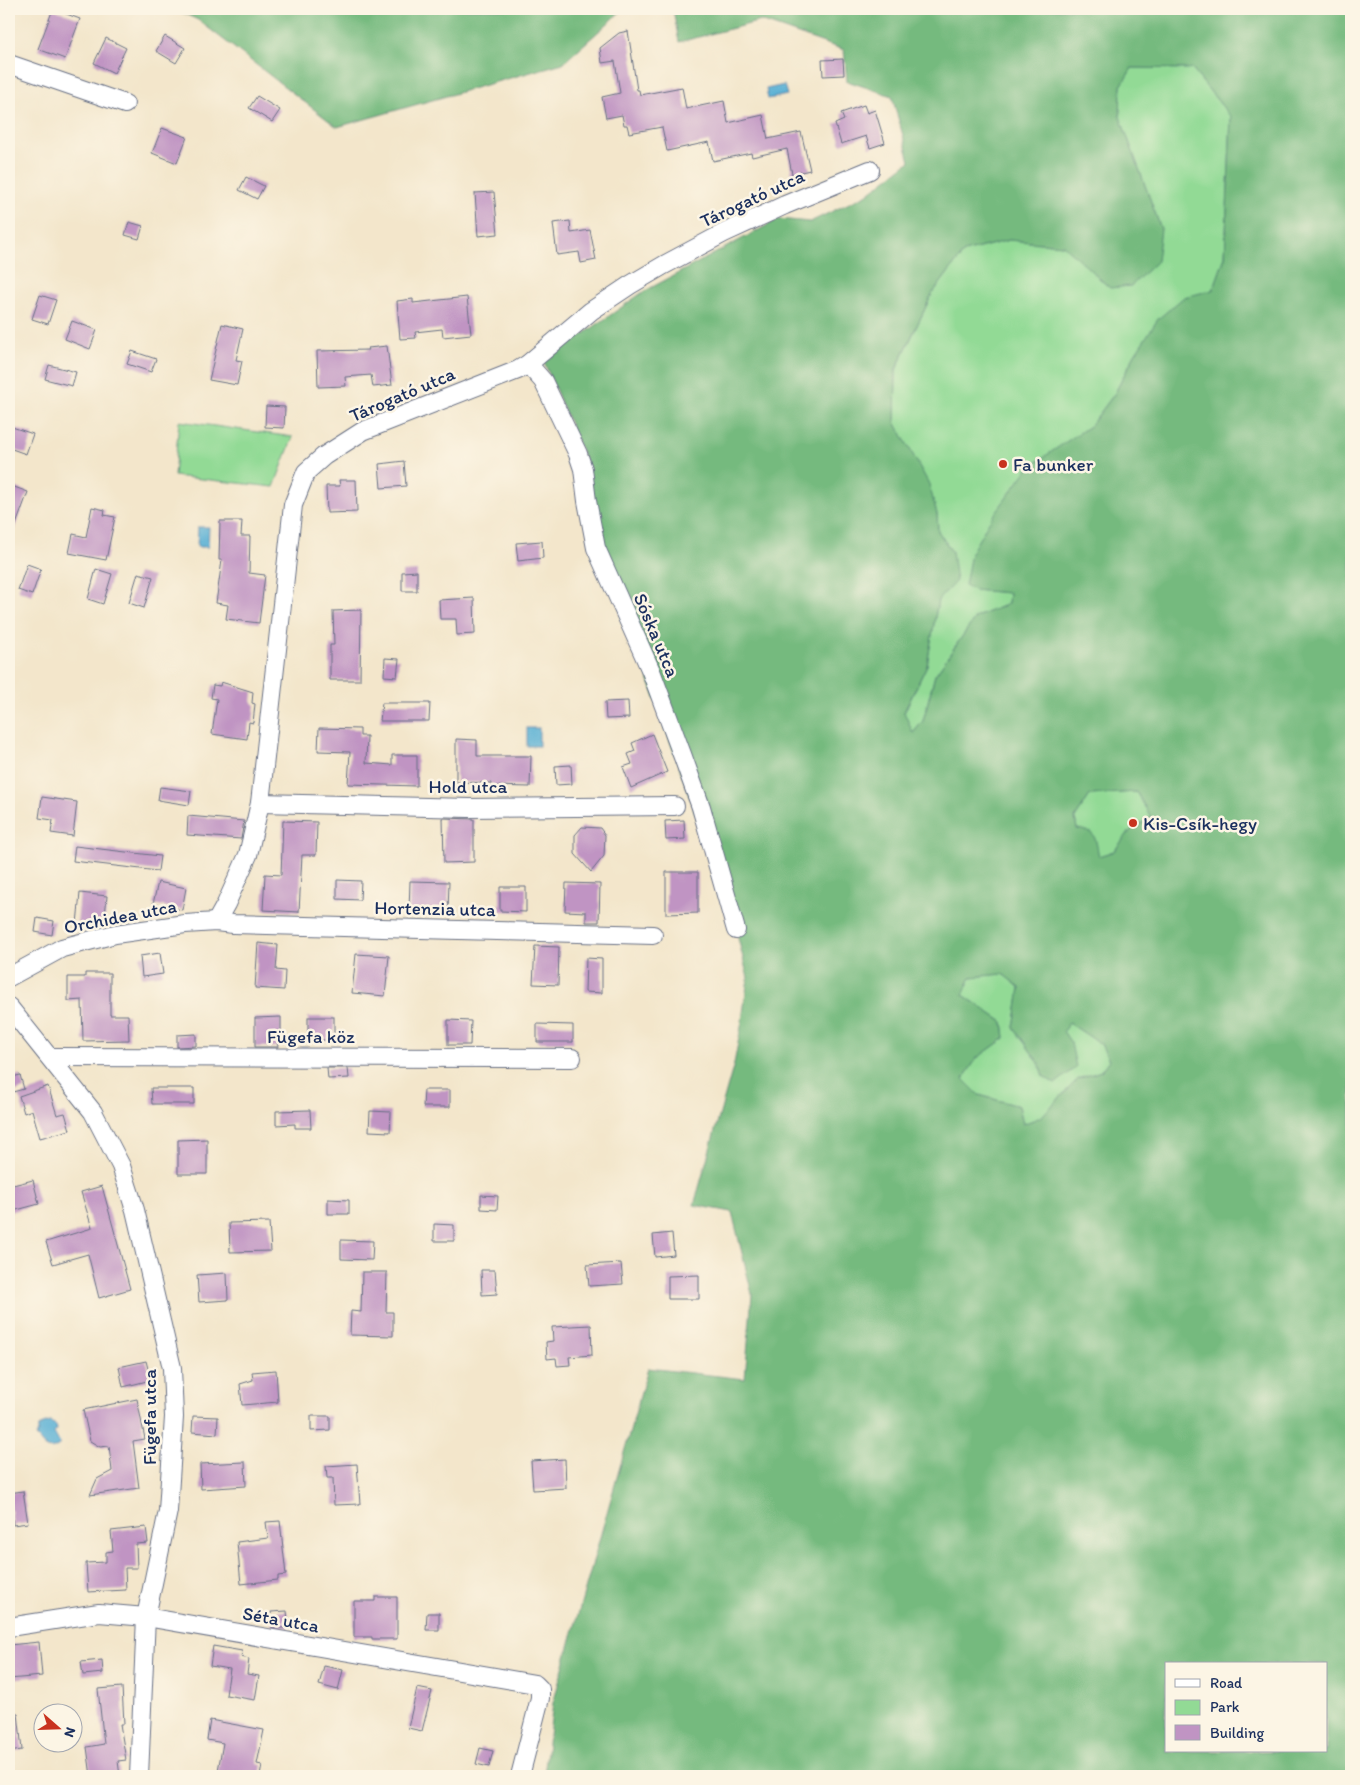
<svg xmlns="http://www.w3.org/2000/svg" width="1360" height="1785" viewBox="0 0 1360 1785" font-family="Itim,sans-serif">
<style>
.green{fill:#92da95;stroke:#56847a}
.forest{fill:#75ba7e;stroke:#48746e;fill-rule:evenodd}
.water{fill:#56afd4;stroke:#386f99}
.building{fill:#c094c3}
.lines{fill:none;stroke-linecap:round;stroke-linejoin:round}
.minor-casing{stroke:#676f84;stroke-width:20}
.minor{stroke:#fff;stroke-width:18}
.poi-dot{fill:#c8321e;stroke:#fcf5e5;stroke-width:2}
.labels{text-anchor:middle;stroke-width:5;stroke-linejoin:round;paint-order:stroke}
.street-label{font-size:19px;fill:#1b2f5e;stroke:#fcf5e5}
.poi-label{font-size:19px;fill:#1b2f5e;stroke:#fcf5e5;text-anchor:start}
</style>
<rect width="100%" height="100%" fill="#fcf5e5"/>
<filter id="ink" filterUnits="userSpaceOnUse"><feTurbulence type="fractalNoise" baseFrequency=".02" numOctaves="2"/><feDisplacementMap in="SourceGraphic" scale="10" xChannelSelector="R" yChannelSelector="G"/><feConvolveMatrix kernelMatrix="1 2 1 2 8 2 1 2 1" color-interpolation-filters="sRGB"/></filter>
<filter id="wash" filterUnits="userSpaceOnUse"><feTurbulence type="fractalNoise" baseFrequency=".0096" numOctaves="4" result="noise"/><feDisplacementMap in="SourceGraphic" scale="20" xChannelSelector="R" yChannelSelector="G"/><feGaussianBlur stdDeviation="1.12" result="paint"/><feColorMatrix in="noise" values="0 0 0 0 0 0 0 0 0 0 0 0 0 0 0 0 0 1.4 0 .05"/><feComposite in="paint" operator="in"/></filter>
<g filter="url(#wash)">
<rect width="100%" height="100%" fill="#f3e6cb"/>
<g class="green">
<path d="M780,9H841L829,15L785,12Z"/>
<path d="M1132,68L1192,69L1231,117L1225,257L1213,291L1184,297L1135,354L1115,393L1091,425L1066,443L974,590L1009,593L1008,604L976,617L935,675L923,721L913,733L904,713L927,665L938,600L952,552L938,531L937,514L895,422L896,370L932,294L964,252L1009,240L1064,245L1110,288L1161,229L1120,117L1121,86Z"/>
<path d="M179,421L293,437L274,487L174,476Z"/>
<path d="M1136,792L1151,817L1130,831L1114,851L1099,856L1077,829L1075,818L1090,795Z"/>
<path d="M1003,974L1020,988L1014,1028L1039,1063L1043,1076L1071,1043L1062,1031L1069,1023L1101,1044L1109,1060L1101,1071L1078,1079L1041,1117L1023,1124L1019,1106L979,1095L963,1079L977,1058L1005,1038L1003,1022L963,995L971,977Z"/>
</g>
<g class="forest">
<path d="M174,9H624L563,63L337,127L198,20Z"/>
<path d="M673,9H780L786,12L829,15L842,9H1351V1776H544L553,1703L648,1368L745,1379L752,1294L732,1212L694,1205L734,1064L741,1027L748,978L736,930L597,532L588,467L544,362L643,292L779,219L810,222L866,195L910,161L892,96L847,81L844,50L761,21L679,42ZM1132,68L1192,69L1231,117L1225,257L1213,290L1184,297L1158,319L1135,354L1115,393L1091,425L1029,467L988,523L971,553L965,585L974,590L1009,593L1008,604L976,617L935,675L923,721L913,733L904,712L927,665L938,600L956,581L952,552L938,531L937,514L929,484L895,422L896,369L932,294L964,252L1009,240L1063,245L1110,288L1131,286L1157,261L1161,229L1120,117L1121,86ZM1136,792L1151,817L1130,831L1114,851L1099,856C1095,840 1098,831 1077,829L1075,818L1090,795ZM1003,974L1020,988L1014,1028L1039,1063L1043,1076L1055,1084L1076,1067L1071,1043L1063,1031L1069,1023L1101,1044L1109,1060L1101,1071L1078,1079L1041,1117L1023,1124L1019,1106L979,1095L963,1079L977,1058L1005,1038L1003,1022L963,995L971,977ZM1166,1664H1326V1751H1166Z"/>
</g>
<g class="water">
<path d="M784,85L787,95L768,99L766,89Z"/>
<path d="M198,527H209L208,547H197Z"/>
<rect x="527" y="728" width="12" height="18"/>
<path d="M50,1422L56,1425L57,1430L54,1433L60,1444C47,1455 44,1444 36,1437L38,1432V1428L43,1424Z"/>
</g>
<g id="blocks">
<g class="building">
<path d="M53,9L80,19L65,59L38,49Z"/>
<path d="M628,31L637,90H639L640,95L682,87L686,109L724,101L728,123L763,115L768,139L801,132L810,170L792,174L787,149L752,157L751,153L713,161L709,142L667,151L662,127L629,133L627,125H624L622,115L606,118L602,97L620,93L615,61L602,63L600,48L619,33Z"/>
<path d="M165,36L185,48L176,63L156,51Z"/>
<path d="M106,38L126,48L114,73L94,63Z"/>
<path d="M843,59L844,75L823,76L822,60Z"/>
<path d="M257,96L280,110L272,122L249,108Z"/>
<path d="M864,105L867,113L875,110L885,143L870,148L866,136L841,144L835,124L844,120L841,113Z"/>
<path d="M162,128L187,137L177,163L152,153Z"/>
<path d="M246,177L264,186L257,199L239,190Z"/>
<path d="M494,192L498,234L478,236L475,193Z"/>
<path d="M570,221L571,233L590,230L596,260L581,263L579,252L557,255L553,223Z"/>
<path d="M129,222L143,226L139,239L125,235Z"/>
<path d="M40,295L56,300L48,324L32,319Z"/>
<path d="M467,297L471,334L443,337L442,329L415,332L416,338L400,339L397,301L413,299V303Z"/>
<path d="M72,321L97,330L90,349L65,339Z"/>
<path d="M222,324L243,329L236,360L242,361L237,385L209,380Z"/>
<path d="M387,346L392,385L373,387L371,375L345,377L346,386L318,387L317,351L369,350L368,348Z"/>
<path d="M132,351L156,359L151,372L127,364Z"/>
<path d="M49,365L76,372L72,386L45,379Z"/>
<path d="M266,406L285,407L284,428L265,427Z"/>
<path d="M9,426L33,434L26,454L9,448Z"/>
<path d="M404,461L406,486L381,488L379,464Z"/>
<path d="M339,480H356L357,512L327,513L326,486H340Z"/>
<path d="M9,485L28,492L10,541L9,540Z"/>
<path d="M92,507L105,510L104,515L115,517L106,560L69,553L73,534L86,537Z"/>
<path d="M220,521H242L241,536H250L249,573L265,575L259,623L226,619L228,605L216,603L222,560H219Z"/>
<path d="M542,541L543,558L518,561L516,543Z"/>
<path d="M27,564L41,569L32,595L18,590Z"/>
<path d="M96,569L112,574L103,604L88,599Z"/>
<path d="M417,571V591H402V572Z"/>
<path d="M138,573L153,577L144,608L129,603Z"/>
<path d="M474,598L475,634L457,635L456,619H440L439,600Z"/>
<path d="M361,610L360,680H330V645H334L333,611Z"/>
<path d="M385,658L399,659L397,677L384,676Z"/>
<path d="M221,682L253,692L252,703L255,704L253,723L249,722L247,739L212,734L217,699L211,698L213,685L220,686Z"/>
<path d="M628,701L629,718L606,719L605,702Z"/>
<path d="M382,703H430L429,721H380Z"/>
<path d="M319,728L360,729V736H367L366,763L392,765V755H417V786L348,784L350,752L318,751Z"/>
<path d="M652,734L667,772L631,788L623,767L632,764L628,754L635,751L632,743Z"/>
<path d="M456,739L477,740V756H531L530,787L491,786V783L456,782Z"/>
<path d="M571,765L572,784L556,785L555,766Z"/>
<path d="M160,787L191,791L189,805L158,800Z"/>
<path d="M42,797L77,802L73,836L51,833L53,820L39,818Z"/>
<path d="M188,816L244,821L241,839L187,835Z"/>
<path d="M443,818L474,819V862L444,863Z"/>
<path d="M684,820L685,839L666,840L665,821Z"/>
<path d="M283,821L317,822L316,855H302L299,912L263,910L265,874L281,875Z"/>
<path d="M582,827L600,828L605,835L604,856L591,872L575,854V835Z"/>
<path d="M75,846L160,856L158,871L73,861Z"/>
<path d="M666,872H698V913L666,914Z"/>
<path d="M337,880L361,881L360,900L337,899Z"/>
<path d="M410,881L449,882L448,912L409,911Z"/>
<path d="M158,882L186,888L182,910L153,904Z"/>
<path d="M566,883L600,884L599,922H586V912L565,911Z"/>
<path d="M500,887H526V912L500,911Z"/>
<path d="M80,893L107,896L104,926L77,924Z"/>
<path d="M37,918L54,921L52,935L35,932Z"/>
<path d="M258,943L278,945L276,970L285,971L284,990L255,988Z"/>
<path d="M535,946L559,947L558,985L533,984Z"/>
<path d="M160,953L163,974L142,977L140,956Z"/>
<path d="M356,954L389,956L385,996L352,993Z"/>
<path d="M586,958L602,959V993L585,992Z"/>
<path d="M85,973H110V1015H128L129,1040L83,1041L82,1000L68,1001V977H85Z"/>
<path d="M281,1017V1040H277L278,1047H255V1018Z"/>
<rect x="308" y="1017" width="26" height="23"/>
<path d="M448,1020L471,1021L470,1045H448Z"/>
<path d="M537,1024L573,1025V1042H537Z"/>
<path d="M196,1034V1046L177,1047V1035Z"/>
<path d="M327,1068H348L349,1078L328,1079Z"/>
<path d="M20,1075L24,1089L9,1093V1078Z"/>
<path d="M48,1086L57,1115L65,1113L70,1130L40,1138L32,1110L24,1113L19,1096Z"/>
<path d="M151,1088H194V1104H152Z"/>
<path d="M424,1090H450V1107H423Z"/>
<path d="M310,1110L311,1128H295V1124L276,1125V1111Z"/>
<path d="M370,1111L391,1112L390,1132L369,1131Z"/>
<path d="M207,1139V1174H178V1140Z"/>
<path d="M33,1180L39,1204L9,1212V1186Z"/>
<path d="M102,1186L130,1289L99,1298L88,1254L53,1264L46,1242L92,1228L81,1192Z"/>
<path d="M481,1195L498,1196L497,1210L481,1209Z"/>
<path d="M328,1199L349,1200V1214H328Z"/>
<path d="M269,1222L271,1251L230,1252L229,1223Z"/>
<path d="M434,1224L454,1225V1241H434Z"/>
<path d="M672,1233L674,1255L655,1257L653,1235Z"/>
<path d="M341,1240L373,1241L372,1260L341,1259Z"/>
<path d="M621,1263L623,1284L589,1286L587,1265Z"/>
<path d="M481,1270H495L497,1294L482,1295Z"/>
<path d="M362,1272H387L386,1312H393V1336L350,1335L351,1311L361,1312Z"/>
<path d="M227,1273L228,1300L199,1302L197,1275Z"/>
<path d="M699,1275V1299H668V1276Z"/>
<path d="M591,1325L592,1355L569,1357L570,1365L557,1366L556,1358L547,1359L546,1342L553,1341L552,1327Z"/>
<path d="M146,1361L151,1380L123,1387L119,1367Z"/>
<path d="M276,1370L278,1402L242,1405L240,1384L253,1380L252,1372Z"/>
<path d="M137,1399L145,1439L133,1441L139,1488L90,1495L97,1479L112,1471L109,1446L100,1447L90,1441L83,1410Z"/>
<path d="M193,1416L218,1417L217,1434L192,1432Z"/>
<path d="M311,1416H330V1430L311,1431Z"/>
<path d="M565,1459L566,1488L533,1490L531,1461Z"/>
<path d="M245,1462L246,1486L201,1489L200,1464Z"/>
<path d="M357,1464L360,1504L334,1505L333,1478H327L326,1466Z"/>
<path d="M23,1491L28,1523L13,1525L9,1493Z"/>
<path d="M280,1521L286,1575L278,1576V1580L241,1584L237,1542L268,1538L266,1522Z"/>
<path d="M146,1527L148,1543L136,1544L137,1568H125L126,1590L88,1592L86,1563L106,1562V1552L113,1551L111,1531Z"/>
<path d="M375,1597H397V1639H372V1637H354V1601H375Z"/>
<path d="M287,1611L289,1628H272L271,1612Z"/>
<path d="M427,1613H439V1630H426Z"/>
<path d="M39,1642L42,1676L9,1679V1645Z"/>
<path d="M213,1646L242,1651L241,1657L249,1659L247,1674L259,1676L255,1700L226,1695L230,1669L210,1666Z"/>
<path d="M102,1660L103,1673L83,1675L81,1662Z"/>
<path d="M324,1666L343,1670L338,1690L319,1685Z"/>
<path d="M122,1687L124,1724H120L126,1760L118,1761L120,1776H91L87,1747L104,1744L98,1689Z"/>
<path d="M417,1688L432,1691L422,1731L408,1728Z"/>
<path d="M9,1713H18L22,1750L9,1752Z"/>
<path d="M210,1720L264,1730L257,1764L262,1765L260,1776H217L223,1743L207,1740Z"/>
<path d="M480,1748L493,1751L489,1767L476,1764Z"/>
</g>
</g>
</g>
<g filter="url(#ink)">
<use href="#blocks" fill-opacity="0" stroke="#676f84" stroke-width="1"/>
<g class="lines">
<g class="minor-casing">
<g id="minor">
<path d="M9,64L125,104"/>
<path d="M528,364L543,381L578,454L583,469L587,501L596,548L651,671L683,757L701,807L736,930"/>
<path d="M260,803L469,808L675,806"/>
<path d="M216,922L226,904L248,855L260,803L293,505L306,472L324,456L363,431L518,370L528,364L591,311L630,285L664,265L724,233L785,205L870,170"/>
<path d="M9,977L62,948L115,934L185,924L216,922L233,924L653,935"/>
<path d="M9,1007L93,1112L121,1166L135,1210L172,1368L174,1417L168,1511L146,1617L139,1776"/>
<path d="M50,1057L572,1058"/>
<path d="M9,1627L99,1613L146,1617L535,1684L540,1689V1698L520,1776"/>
</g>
</g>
<use href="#minor" class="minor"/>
</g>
</g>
<g class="poi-dot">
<circle cx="1003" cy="464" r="5"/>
<circle cx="1133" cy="823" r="5"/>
</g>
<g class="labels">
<g class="street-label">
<text transform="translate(752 198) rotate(-25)" y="7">Tárogató utca</text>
<text transform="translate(402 394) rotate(-23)" y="7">Tárogató utca</text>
<text transform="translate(657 635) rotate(67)" y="7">Sóska utca</text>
<text x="468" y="793">Hold utca</text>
<text transform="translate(435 908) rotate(1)" y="7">Hortenzia utca</text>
<text transform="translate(120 916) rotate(-11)" y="7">Orchidea utca</text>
<text x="311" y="1043">Fügefa köz</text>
<text transform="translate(149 1417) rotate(-90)" y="7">Fügefa utca</text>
<text transform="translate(281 1619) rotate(10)" y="7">Séta utca</text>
</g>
<g class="poi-label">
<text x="1013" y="471">Fa bunker</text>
<text x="1143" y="830">Kis-Csík-hegy</text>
</g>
</g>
<rect width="1360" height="1785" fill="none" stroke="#fcf5e5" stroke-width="30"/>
<rect x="1165" y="1662" width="162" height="90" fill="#fcf5e5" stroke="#a2a6af"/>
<rect x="1175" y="1679" width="25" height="8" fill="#ffffff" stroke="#a2a6af"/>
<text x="1210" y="1688" font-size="15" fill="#1b2f5e">Road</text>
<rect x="1175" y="1700" width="25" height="15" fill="#92da95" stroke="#a2a6af"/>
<text x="1210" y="1712" font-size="15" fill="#1b2f5e">Park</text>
<rect x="1175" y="1725" width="25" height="15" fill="#c094c3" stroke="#a2a6af"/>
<text x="1210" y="1738" font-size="15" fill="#1b2f5e">Building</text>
<g transform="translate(58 1728) rotate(110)"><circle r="24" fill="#fcf5e5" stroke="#a2a6af"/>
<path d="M0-4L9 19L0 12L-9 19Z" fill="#c8321e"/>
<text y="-8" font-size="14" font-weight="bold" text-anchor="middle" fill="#1b2f5e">N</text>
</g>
</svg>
